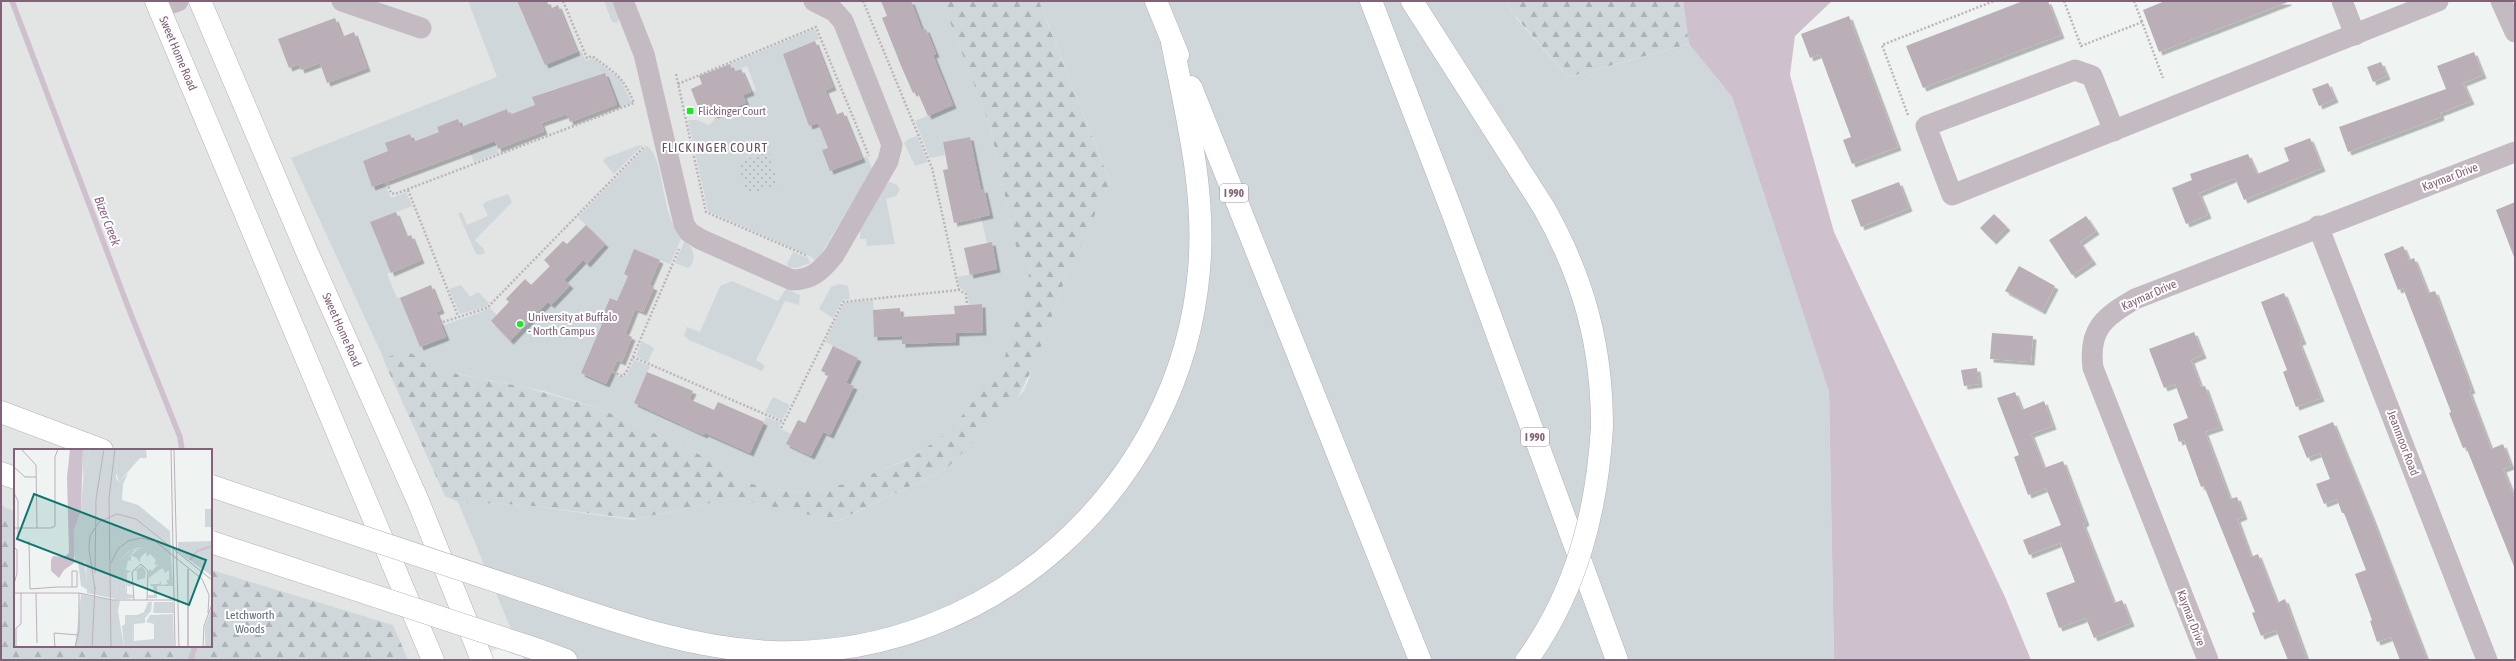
<svg xmlns="http://www.w3.org/2000/svg" width="2516" height="661" viewBox="0 0 2516 661" font-family="'Asap Condensed',sans-serif">
<style>
.built{fill:#e3e4e4;fill-rule:evenodd}
.grass{fill:#d0d7db}
.forest{fill:url(#forest-firs)}
.park{fill:url(#park-dots)}
.water{fill:#cfc0ce}
.lines{fill:none;stroke-linecap:round;stroke-linejoin:round}
.stream{stroke:#cfc0ce;stroke-width:5.5}
.building{fill:#baaeb7;filter:url(#shadow)}
.major-casing{stroke:#b8afb5;stroke-width:23}
.highway-casing{stroke:#b6afb4;stroke-width:23}
.path{stroke:#bbb5ba;stroke-width:2.5;stroke-dasharray:2 2;stroke-linecap:butt}
.minor{stroke:#c4bbc2;stroke-width:21}
.major{stroke:#fff;stroke-width:22}
.highway{stroke:#fff;stroke-width:22}
.highway-bridge-casing{stroke:#b6afb4;stroke-width:23;stroke-linecap:butt}
.highway-bridge{stroke:#fff;stroke-width:22}
.poi-dot{fill:#19ea23;stroke:#fff;stroke-width:1.5}
.labels{text-anchor:middle;stroke-width:4;stroke-linejoin:round;paint-order:stroke}
.shield{fill:#fff;stroke:#a890a1;stroke-width:1}
.shield-label{font-size:11px;font-weight:bold;fill:#826179}
.street-label{font-size:12px;fill:#826179;stroke:#fff}
.poi-label{font-size:12px;fill:#826179;stroke:#fff;text-anchor:start}
.park-label{font-size:12px;fill:#606a78;stroke:#fff}
.neighbourhood-label{font-size:13px;letter-spacing:1px;fill:#664f60;stroke:#fff}
.water-label{font-size:13px;font-style:italic;fill:#8d668a;stroke:#fff}
.inset-river{fill:none;stroke:#cfc0ce;stroke-width:2}
.inset-road{fill:none;stroke:#bcb0bb;stroke-width:1}
.view{fill:#0f766e;fill-opacity:0.15;stroke:#0f766e;stroke-width:2}
.inset-edge{fill:none;stroke:#826179;stroke-width:2}
</style>
<defs>
<pattern id="forest-firs" width="22" height="20" patternUnits="userSpaceOnUse"><rect width="22" height="20" fill="#d0d7db"/><path d="M5 1l3.5 6h-7zM16 11l3.5 6h-7z" fill="#aeb2b6"/></pattern>
<pattern id="park-dots" width="8" height="8" patternUnits="userSpaceOnUse"><rect width="8" height="8" fill="#d0d7db"/><path d="M2 2h.1M6 6h.1" fill="none" stroke="#aeb2b6" stroke-width="1.8" stroke-linecap="round"/></pattern>
<filter id="shadow"><feDropShadow dx="3.5" dy="3.5" stdDeviation="0" flood-color="#0004"/></filter>
</defs>
<rect width="100%" height="100%" fill="#eff4f3"/>
<path class="built" d="M1,1H959L1052,257L1024,394L946,469L839,521L468,660H1ZM15,450H211V646H15Z"/>
<g class="grass">
<path d="M468,1H517L524,19L532,16L577,52L581,50L586,61L593,58L620,79L632,103L618,108L604,73L584,80L560,96L557,88L532,97L535,105L509,115L507,109L486,118L499,153L474,162L458,119L437,127L439,132L413,142L410,134L386,143L388,151L363,161L372,187L384,183L391,198L406,192L412,206L370,222L380,247L395,270L387,274L397,298L405,296L415,321L410,323L420,347L446,337L441,326L487,310L489,307L497,315L491,322L510,341L529,322L526,318L545,299L551,305L570,286L564,280L583,260L587,263L605,245L578,217L647,146C666,160 659,215 682,237L670,264L634,250L624,274L628,276L617,301L610,298L599,322L607,326L591,349L581,373L606,384L611,373L621,377L627,375L634,360L650,366L634,403L655,412L682,417L679,425L703,435L707,428L750,452L766,417L781,423L779,428L791,434L786,444L811,456L823,432L831,435L854,387L846,383L858,358L825,342L844,303L873,300L874,337L902,336V344L956,342V333L983,332L981,304L969,305L967,292L960,288L957,277L997,269L992,243H987L981,217L989,215L984,189L976,190L975,163L970,137L943,142L945,155L930,158L915,121L953,105L943,80L928,57L936,54L926,29L918,32L911,1H942L990,126L1016,247L1031,268L1004,361L980,397L950,431L913,457L846,484L804,492L771,490L742,481L690,449L598,408L544,391L384,359L291,158L497,77Z"/>
<path d="M604,1H612L619,19L617,23L612,22Z"/>
<path d="M1039,1H1506L1516,18L1568,77L1689,44L1732,97L1829,392L1834,660H524L458,502L525,505L633,520L733,498L838,521L946,469L1024,391L1070,266L1110,182Z"/>
<path d="M815,29L819,39L783,54L807,98L800,101L809,126L818,123L828,148L822,150L862,159L867,156L872,169L820,256L815,261L810,256L708,211L688,120H697L709,125L714,120V115L746,103L743,95L756,90L747,66L733,72L730,64Z"/>
<path d="M917,136L928,162L915,166L904,143L907,140Z"/>
<path d="M640,145H643L614,174L603,161L605,158Z"/>
<path d="M888,182L896,184L900,190L896,196L886,199L895,244L867,246L866,239H860V230Z"/>
<path d="M508,194L512,202L475,240L484,249L485,253L480,255L476,254L458,213H462L467,225L488,216L483,205L485,202Z"/>
<path d="M685,240C693,247 698,261 688,268L675,263Z"/>
<path d="M793,252L808,258L811,263L796,268L789,267L787,264Z"/>
<path d="M732,281L778,301L786,289L800,295L799,305L785,301L756,360L765,366L762,371L689,340L684,336L687,327L700,332L720,286Z"/>
<path d="M839,284L848,286L850,299L842,300L833,318L819,309L831,287Z"/>
<path d="M461,285L470,297L478,292L489,303L486,307L460,314L449,289Z"/>
<path d="M642,341L654,348L648,362L636,356Z"/>
<path d="M773,397L790,405L782,420L765,412Z"/>
</g>
<g class="forest">
<path d="M942,1H1039L1110,182L1066,277L1033,368L1017,398L946,469L837,521L733,498L636,519L525,505L458,502L445,496L383,359L407,350L424,363L457,374L528,388L598,408L690,449L742,481L772,490L804,492L845,484L910,459L950,431L1003,363L1031,268L1016,247L990,126Z"/>
<path d="M1506,1H1683L1689,44L1568,77L1515,16Z"/>
<path d="M1,506L15,511V646H211V570L393,625L408,660H1Z"/>
</g>
<path class="park" d="M769,152L779,185L751,194L746,192L738,166L740,161Z"/>
<path class="water" d="M1683,1H1832L1795,36L1790,75L1834,232L2005,597L2031,660H1834L1829,392L1732,97L1689,44Z"/>
<g class="lines">
<g class="stream">
<path d="M12,1L130,312L180,437L182,450"/>
<path d="M191,660L195,646"/>
</g>
</g>
<g class="building">
<path d="M517,1H547L550,9L558,5L577,52L545,65Z"/>
<path d="M881,1H911L922,30L926,29L936,54L933,55L953,105L928,116L917,91L913,93L902,68L882,18L887,16Z"/>
<path d="M2023,1H2048L2061,35L1923,88L1906,46Z"/>
<path d="M2165,1H2288V2L2159,52L2143,10Z"/>
<path d="M1849,16L1898,147L1852,164L1843,140L1851,137L1820,54L1810,58L1801,34Z"/>
<path d="M335,18L342,37L354,32L367,68L327,83L320,63L301,70L299,64L289,68L278,39Z"/>
<path d="M815,41L833,87L825,90L835,115L843,112L862,159L830,171L822,150L828,148L818,123L809,126L783,54Z"/>
<path d="M2474,52L2483,75L2463,83L2471,101L2440,113L2441,117L2348,152L2339,127L2446,89L2437,66Z"/>
<path d="M2381,62L2387,76L2373,82L2367,67Z"/>
<path d="M730,64L733,72L741,69L751,92L743,95L746,103L714,115L712,108L700,112L691,89L702,84L699,76Z"/>
<path d="M605,73L617,104L570,122L567,114L541,123L544,131L498,149L495,141L372,187L363,161L388,151L385,143L410,134L413,142L439,132L437,127L458,119L461,127L507,109L509,115L535,105L532,97Z"/>
<path d="M2328,83L2335,99L2319,106L2312,89Z"/>
<path d="M970,137L981,190L984,189L990,215L954,223L943,170L948,169L943,142Z"/>
<path d="M2310,138L2322,168L2244,200L2235,178L2199,193L2208,215L2186,224L2172,188L2192,180L2190,174L2248,154L2257,174L2289,161L2284,148Z"/>
<path d="M1899,182L1909,208L1861,227L1851,200Z"/>
<path d="M2515,202V257H2514L2496,210Z"/>
<path d="M396,212L406,237L411,235L421,260L391,273L370,222Z"/>
<path d="M1994,214L2007,227L1993,241L1980,228Z"/>
<path d="M2086,216L2096,231L2080,242L2093,261L2072,275L2049,240Z"/>
<path d="M586,225L605,244L587,264L583,260L564,280L570,285L551,305L548,302L510,341L491,321L509,302L506,299L525,279L531,285L550,266L544,260L563,241L567,244Z"/>
<path d="M992,242L997,269L970,275L964,248Z"/>
<path d="M2403,246L2409,260L2414,258L2428,293L2435,291L2472,390L2469,391L2491,449L2503,444L2511,466L2503,469L2515,499V569L2466,447L2463,448L2449,413L2451,412L2403,288L2398,290L2384,254Z"/>
<path d="M634,249L660,260L649,285L654,287L643,312L635,309L625,334L632,337L622,362L617,360L606,384L581,373L602,324L599,323L610,298L617,301L628,276L624,274Z"/>
<path d="M2019,266L2055,286L2042,311L2005,291Z"/>
<path d="M431,285L441,310L436,312L446,337L420,347L400,298Z"/>
<path d="M2284,293L2303,341L2299,342L2321,398L2296,407L2283,372L2287,370L2261,302Z"/>
<path d="M982,304L983,332L956,333V342L902,344V336L874,337L873,310L900,308L901,317L955,314L954,306Z"/>
<path d="M2194,332L2203,355L2191,360L2201,387L2205,386L2220,427L2205,432L2230,499L2237,497L2244,516L2237,519L2251,557L2258,554L2277,603L2285,599L2307,660H2288L2276,630L2261,636L2252,613L2255,612L2204,486L2201,487L2184,440L2179,442L2173,424L2188,418L2175,384L2164,388L2149,349Z"/>
<path d="M1992,333L2033,336L2031,362L1990,359Z"/>
<path d="M833,346L858,358L846,383L854,386L830,435L823,432L811,456L786,444L798,420L805,423L829,374L821,371Z"/>
<path d="M1977,368L1979,384L1964,386L1961,370Z"/>
<path d="M647,372L693,391L689,399L714,410L718,402L764,422L750,453L705,433L704,435L634,403Z"/>
<path d="M2015,392L2022,410L2044,401L2053,426L2031,434L2044,468L2063,461L2086,522L2083,524L2114,603L2122,600L2131,623L2094,638L2086,618L2059,628L2046,593L2075,582L2060,543L2029,555L2023,540L2061,525L2046,488L2028,495L2014,457L2019,455L1997,398Z"/>
<path d="M2333,422L2371,515L2427,660H2400L2391,637L2377,642L2370,621L2372,620L2355,574L2366,570L2344,513H2342L2337,499L2324,504L2316,484L2330,479L2320,453L2307,458L2298,436Z"/>
</g>
<g class="lines">
<g class="major-casing">
<g id="major">
<path id="s1" d="M156,1L433,660"/>
<path id="s2" d="M200,1L307,252L418,501L482,660"/>
</g>
</g>
<g class="highway-casing">
<g id="highway">
<path d="M1156,1L1178,55"/>
<path d="M1371,1L1453,214L1617,660"/>
<path d="M1412,1L1544,208C1584,279 1602,346 1602,427"/>
<path d="M1191,87L1420,660"/>
<path d="M1,412L102,450"/>
<path d="M1,473L15,478"/>
<path d="M522,590C604,617 686,649 773,652C991,659 1181,486 1199,270C1206,192 1187,118 1172,42"/>
<path d="M539,650L566,660"/>
</g>
</g>
<g class="path">
<path d="M863,1L932,168L959,290"/>
<path d="M2064,1L2081,46L2142,22L2163,78"/>
<path d="M2134,1L2142,22"/>
<path d="M676,74L706,212L808,256"/>
<path d="M678,84L816,27L869,156"/>
<path d="M1908,115L1882,45L1994,1"/>
<path d="M387,183L391,193L395,194L634,103C623,76 615,73 592,56L587,58L563,1"/>
<path d="M408,190L458,316"/>
<path d="M443,322L487,308L645,146"/>
<path d="M633,357L783,422"/>
<path d="M613,372L622,376L626,373L679,249"/>
<path d="M781,428L843,302L959,290L966,294L967,304"/>
</g>
<g class="minor">
<path d="M342,1L421,28"/>
<path d="M623,1L644,54L684,224L689,232L700,239L792,280C812,280 822,270 834,255L888,161L892,145L843,21L834,11L814,1"/>
<path d="M2342,1L2355,35"/>
<path d="M2501,1L2515,32"/>
<path d="M159,8L178,1"/>
<path d="M2114,131L2092,76L2075,70L1926,126L1952,195L2438,1"/>
<path d="M2318,226L2487,660"/>
<path d="M2208,660L2093,368C2088,329 2104,317 2135,299L2515,152"/>
</g>
<use href="#major" class="major"/>
<use href="#highway" class="highway"/>
<g class="highway-bridge-casing">
<g id="highway-bridge">
<path d="M211,486L522,590"/>
<path d="M211,542L539,650"/>
<path d="M1527,660C1577,590 1597,511 1602,427"/>
</g>
</g>
<use href="#highway-bridge" class="highway-bridge"/>
</g>
<g class="poi-dot">
<rect x="686" y="107" width="8" height="8" rx="2"/>
<circle cx="520" cy="324" r="4"/>
</g>
<g class="labels">
<g class="shield">
<rect x="1220" y="184" width="28" height="18" rx="3"/>
<rect x="1521" y="428" width="28" height="18" rx="3"/>
</g>
<g class="shield-label">
<text x="1234" y="197">I 990</text>
<text x="1535" y="441">I 990</text>
</g>
<g class="street-label">
<text dy="4" stroke="none"><textPath href="#s1" startOffset="57">Sweet Home Road</textPath></text>
<text transform="translate(2450 177) rotate(-21)" y="4">Kaymar Drive</text>
<text transform="translate(2149 295) rotate(-24)" y="4">Kaymar Drive</text>
<text dy="4" stroke="none"><textPath href="#s2" startOffset="358">Sweet Home Road</textPath></text>
<text transform="translate(2403 443) rotate(69)" y="4">Jeanmoor Road</text>
<text transform="translate(2191 618) rotate(69)" y="4">Kaymar Drive</text>
</g>
<g class="poi-label">
<text x="698" y="115">Flickinger Court</text>
<text x="528" y="321">University at Buffalo<tspan x="528" dy="14">- North Campus</tspan></text>
</g>
<g class="park-label">
<text x="250" y="619">Letchworth<tspan x="250" dy="14">Woods</tspan></text>
</g>
<g class="neighbourhood-label">
<text x="715" y="152">FLICKINGER COURT</text>
</g>
<g class="water-label">
<text transform="translate(108 221) rotate(69)" y="5">Bizer Creek</text>
</g>
</g>
<g transform="translate(14 449)">
<rect width="198" height="198" fill="#eff4f3"/>
<path d="M76,0H104L102,29L105,33L114,24L109,35L108,51L124,56L156,82L157,109L131,98L123,99L115,102L104,114L102,150L73,144L72,115L70,109L61,108L59,104L60,81L67,62L69,32ZM191,60H198V78H191ZM125,100L135,102L158,121L159,137H143V149H134V146H140L139,137H137L135,132L136,135H145L147,132V136L154,135L152,131H155V121L151,124L149,119L145,121L135,129V120L138,122L145,115L140,116L142,111L136,105L133,108L132,103L126,109V114L124,110L119,107H117V112L114,111L112,121L117,122L113,124V133L116,132L118,135L116,138L113,136V145L119,146V149L111,150L112,110ZM128,117L132,123L131,129L120,132L123,131V122H120ZM75,147L106,152L104,162L110,198H65L74,181ZM140,153H159L160,164H139ZM198,158V198H191V177ZM137,162L131,169V174L120,175V192L140,190V175L132,173L136,166L159,165L160,195H119L118,174Z" fill="#d0d7db"/>
<path d="M69,0H76L69,32ZM104,0H132L133,9H126L105,33L102,24ZM198,92V127L164,103V93ZM131,98L157,109L158,121L135,102L121,101L112,110L111,150H102L104,114L116,102ZM61,108L70,109L74,141L67,137L64,113H60ZM67,145L75,147L76,169L74,181L65,198H61ZM134,153H138L137,162L118,174L119,195H160V198H110L108,177L111,175V166H123L130,163Z" fill="#d0d7db"/>
<path d="M56,0H69L67,62L60,81V114L50,121L45,129L37,122V111L39,107L50,108L55,104L53,28Z" fill="#cfc0ce"/>
<path class="inset-river" d="M176,111L183,102L198,97M174,198V120"/>
<path class="inset-road" d="M7,0L22,16L23,79M157,0L161,198M160,0L165,198M0,18L11,28H22M0,44L4,52V88M0,79H37L41,77V8L44,0M15,92L16,140L43,138H63V122H58V138M0,98L3,101V124L0,135M97,114L104,100L114,92L127,89L141,92L188,130L195,146L194,164M81,124L82,50L90,0M81,140L75,100L76,87L85,73L103,65L122,70L198,131M0,144H65L99,151H160M22,144L23,194M120,151L118,123L127,115L134,122L133,151M2,198V179L7,175V144M41,198L40,184L64,186M61,198L65,182V144M78,198L81,138M97,198L95,49L101,0M189,198L190,177L198,155"/>
<path class="view" d="M20,45L192,111L175,156L3,90Z"/>
<rect width="198" height="198" class="inset-edge"/>
</g>
<rect width="2516" height="661" fill="none" stroke="#826179" stroke-width="4"/>
</svg>
